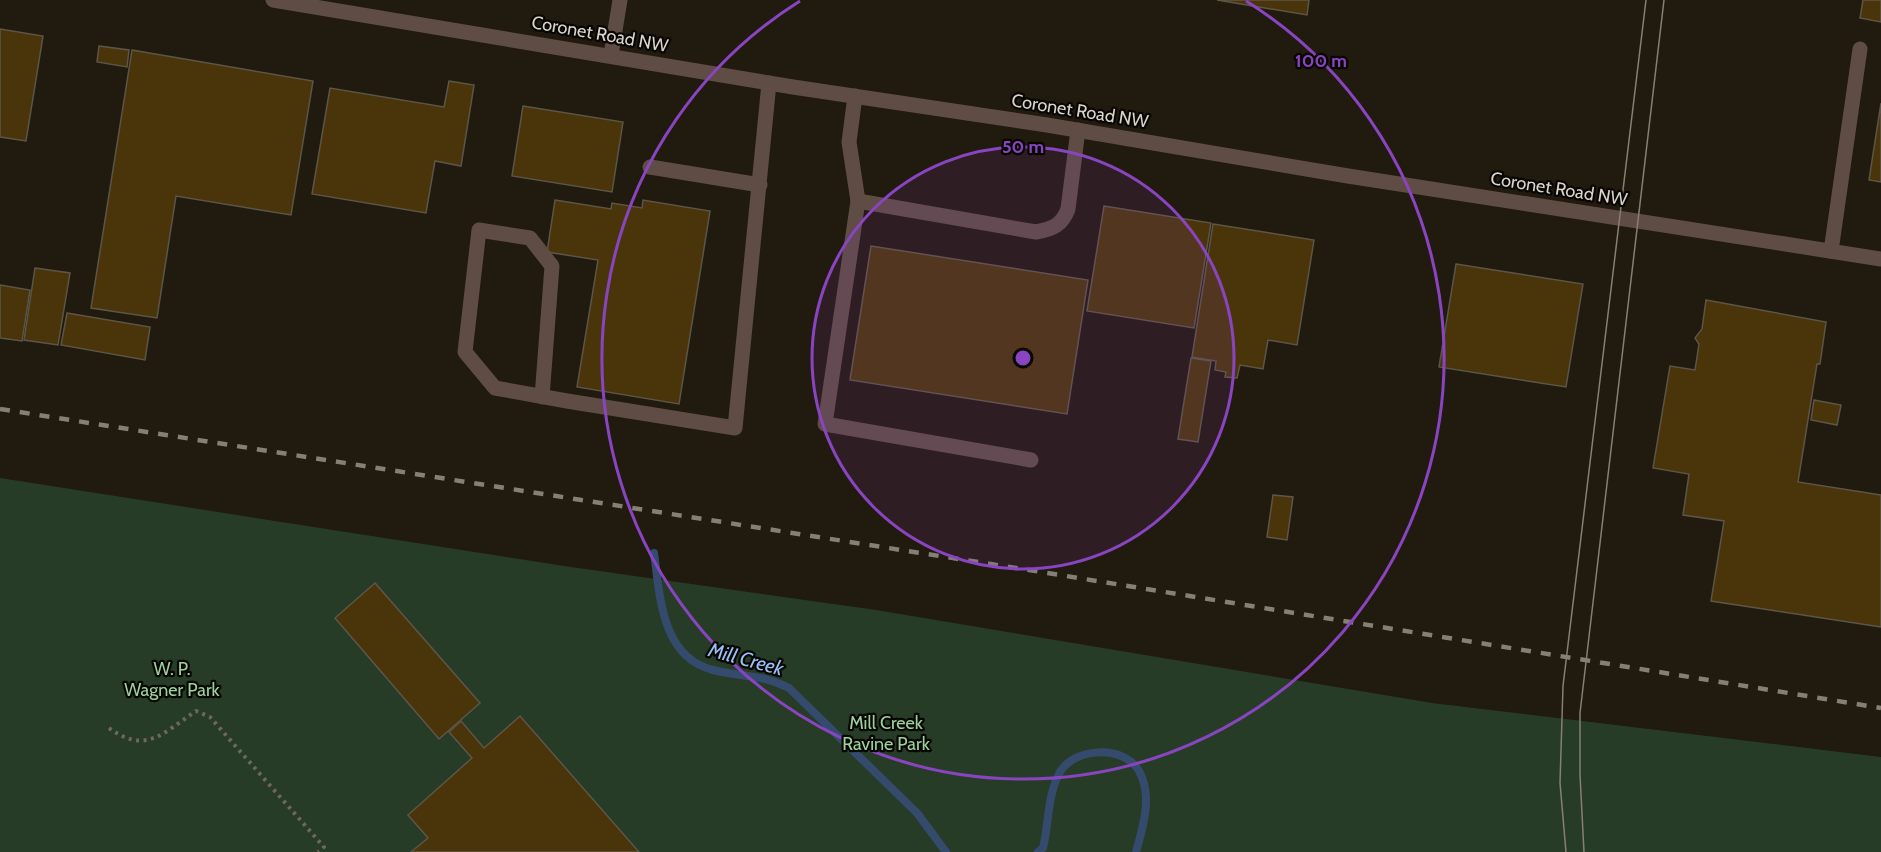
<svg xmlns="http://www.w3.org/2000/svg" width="1881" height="852" viewBox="0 0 1881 852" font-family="Cabin,sans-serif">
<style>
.green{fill:#273c27}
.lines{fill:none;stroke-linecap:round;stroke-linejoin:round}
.stream{stroke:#354b6e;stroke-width:8}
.building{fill:#4a350a;stroke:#5d5548;stroke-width:1.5}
.path{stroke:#6e675d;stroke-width:4;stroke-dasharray:3 4.5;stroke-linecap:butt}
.minor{stroke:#5f4c44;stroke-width:15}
.tram{stroke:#857f75;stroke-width:1.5}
.rail{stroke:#857f75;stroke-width:4.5;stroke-dasharray:10 10;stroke-linecap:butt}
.ring{fill:none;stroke:#8945c1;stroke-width:3}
.labels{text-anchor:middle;stroke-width:4.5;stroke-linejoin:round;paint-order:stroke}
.street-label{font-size:18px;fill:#d9d4cc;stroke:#080603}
.park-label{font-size:18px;fill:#9bd29b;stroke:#080603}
.water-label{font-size:20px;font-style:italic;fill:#99c0fb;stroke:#080603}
.centre{fill:#8945c1;stroke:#080603;stroke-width:3}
.ring-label{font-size:18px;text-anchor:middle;font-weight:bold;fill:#8945c1;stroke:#080603;stroke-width:4.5;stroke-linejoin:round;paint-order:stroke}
</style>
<rect width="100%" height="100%" fill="#211a0e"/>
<path class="green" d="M0,478L564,566L876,610L1432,703L1881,757V852H0Z"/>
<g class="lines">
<g class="stream">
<path d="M654,553C660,595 661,657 713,670C740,677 762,674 789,688L917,813L946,852"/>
<path d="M1038,852L1043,848C1049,824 1047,795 1060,772C1075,747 1124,745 1139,771C1153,796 1143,827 1136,852"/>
</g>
</g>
<g class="building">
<path d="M1217,0H1309L1307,15Z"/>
<path d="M1863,0H1881V22L1860,18Z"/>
<path d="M0,29L43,36L26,141L0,137Z"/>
<path d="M99,46L129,50L127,67L97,62Z"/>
<path d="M132,50L313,81L291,215L176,196L157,318L91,308Z"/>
<path d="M449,81L474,85L461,166L435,161L426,213L312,194L330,88L444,107Z"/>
<path d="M1881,103V182L1869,180Z"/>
<path d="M523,106L623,122L612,192L512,176Z"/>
<path d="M555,200L611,209L612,203L642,208L643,200L710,211L679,404L577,387L598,260L547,252Z"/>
<path d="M1104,206L1211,223L1194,328L1087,311Z"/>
<path d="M1213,224L1314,240L1297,345L1268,340L1263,369L1240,365L1237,378L1225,377L1226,372L1215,370L1216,361L1192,357Z"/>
<path d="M871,246L1088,280L1067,414L850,380Z"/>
<path d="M1456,264L1583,284L1566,387L1439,367Z"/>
<path d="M35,268L70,273L58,345L24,340Z"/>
<path d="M0,285L30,290L22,341L0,338Z"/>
<path d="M1706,300L1826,322L1820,364H1817L1798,482L1881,495V627L1711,601L1724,521L1683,515L1689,474L1653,468L1670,366L1695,370L1699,344L1695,338L1702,329Z"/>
<path d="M67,313L150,327L145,360L61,345Z"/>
<path d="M1191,358L1211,361L1198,442L1178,439Z"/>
<path d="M1814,400L1841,405L1837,425L1811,420Z"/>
<path d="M1273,495L1293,497L1287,540L1267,537Z"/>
<path d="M375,583L480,703L439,739L335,618Z"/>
<path d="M520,716L639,852H411L428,838L408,815L472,758L449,732L461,721L484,748Z"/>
</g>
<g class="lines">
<path class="path" d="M109,728C146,755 163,733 196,711L210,717L324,847L318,852"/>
<g class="minor">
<path d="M273,0L793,87L1047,125L1348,176L1881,259"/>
<path d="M611,55L620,0"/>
<path d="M855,96L849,142L858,201L825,424L1031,460"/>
<path d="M650,167L760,185"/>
<path d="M858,201L1036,232C1053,229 1062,225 1068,209L1078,130"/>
<path d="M1831,251L1860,49"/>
<path d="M542,397L552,266L530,238L479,230L465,352L495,388L567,401L735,428L769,83"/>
</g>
<g class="tram">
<path d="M1566,852L1560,783L1563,686L1646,0"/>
<path d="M1584,852L1580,775V713L1664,0"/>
</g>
<path class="rail" d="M0,409L1029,570L1881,708"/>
</g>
<circle cx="1023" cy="358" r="211" fill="#8945c1" fill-opacity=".12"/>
<g class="ring">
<circle cx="1023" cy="358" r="211"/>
<path d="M1246 1A421 421 0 1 1 800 1"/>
</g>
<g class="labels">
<g class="street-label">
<text transform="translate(600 34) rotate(10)" y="6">Coronet Road NW</text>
<text transform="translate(1080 111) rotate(9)" y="6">Coronet Road NW</text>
<text transform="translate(1559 189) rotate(9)" y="6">Coronet Road NW</text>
</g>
<g class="park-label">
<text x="172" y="675">W. P.<tspan x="172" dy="21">Wagner Park</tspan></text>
<text x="886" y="729">Mill Creek<tspan x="886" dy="21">Ravine Park</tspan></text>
</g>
<g class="water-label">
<text transform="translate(746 659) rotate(15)" y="7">Mill Creek</text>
</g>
</g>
<circle cx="1023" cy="358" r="9" class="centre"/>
<g class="ring-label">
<text x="1321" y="67">100 m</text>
<text x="1023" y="153">50 m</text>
</g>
</svg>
